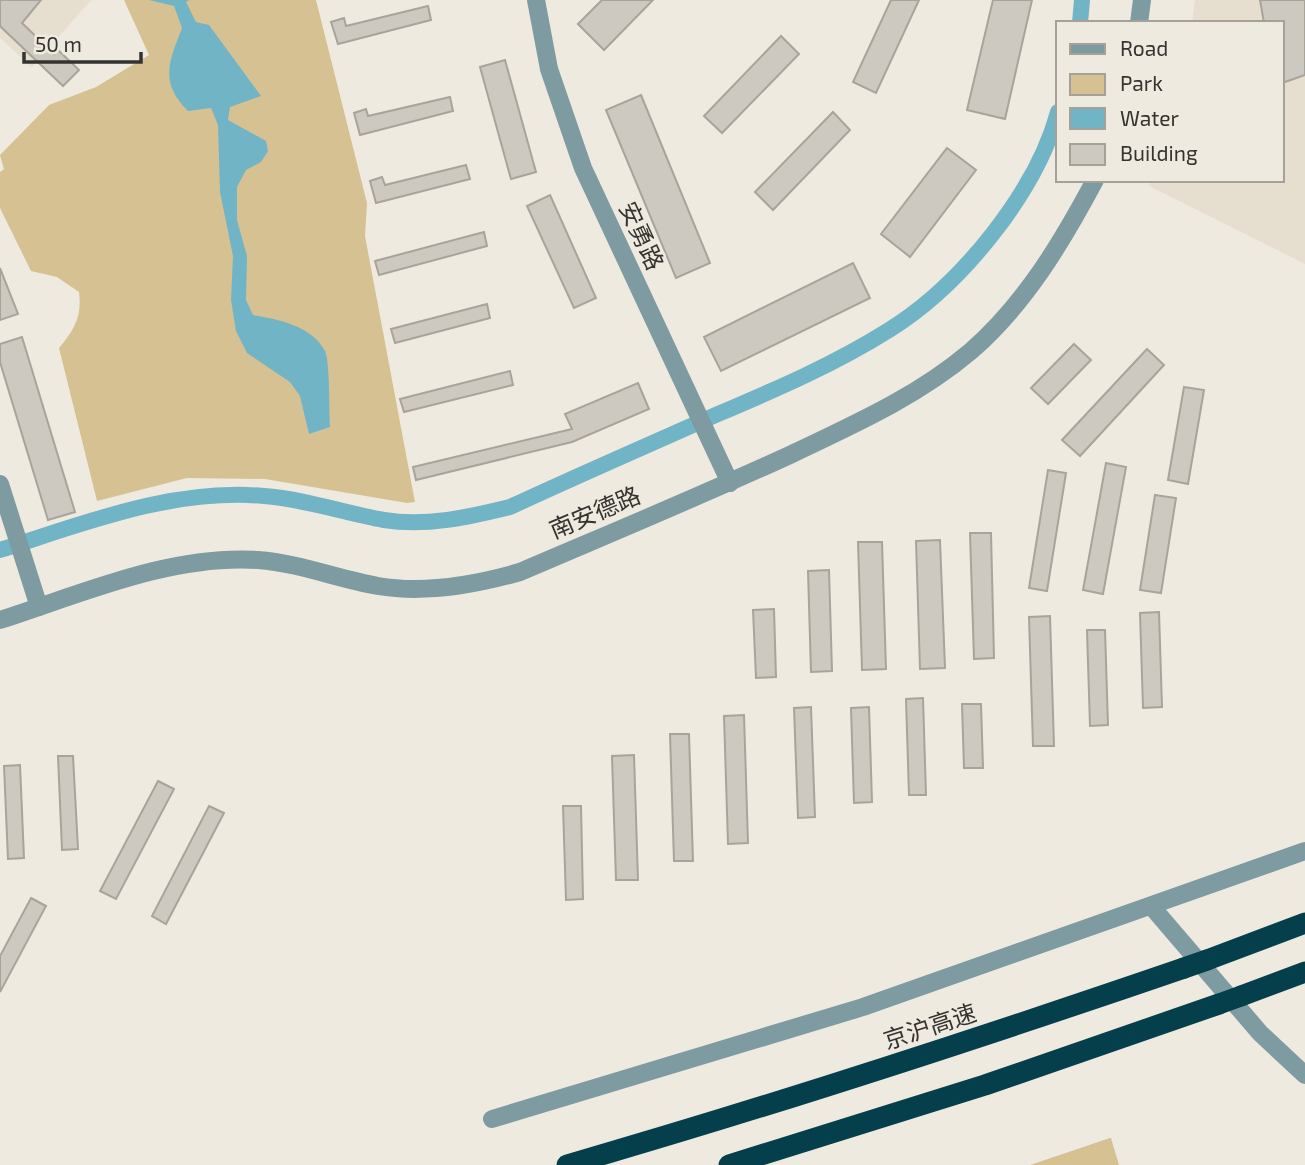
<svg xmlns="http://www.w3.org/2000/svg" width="1305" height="1165" viewBox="0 0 1305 1165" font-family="'Exo 2','Noto Sans SC',sans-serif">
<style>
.built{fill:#e6dece}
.green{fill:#d6c192}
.water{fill:#71b4c6}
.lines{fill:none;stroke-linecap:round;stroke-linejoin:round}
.canal{stroke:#71b4c6;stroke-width:16}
.building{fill:#cec9c0;stroke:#a8a49a;stroke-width:2}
.minor{stroke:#7f9ba2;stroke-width:18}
.highway{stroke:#063f4c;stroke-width:21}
.highway-bridge{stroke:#063f4c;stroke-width:21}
.labels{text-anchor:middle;stroke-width:5;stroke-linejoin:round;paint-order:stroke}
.street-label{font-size:24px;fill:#35332f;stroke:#efeae0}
</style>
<rect width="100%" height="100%" fill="#efeae0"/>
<g class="built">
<path d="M0,0H91L32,67L0,38Z"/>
<path d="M1195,0H1305V264L1149,186L1152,180H1282V23H1192Z"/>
</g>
<g class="green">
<path d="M124,0H316L367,203L365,236L415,502L407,503L265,479L187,478L97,501L59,348C75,329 82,316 79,292L57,277L31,271L0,208V172L4,169L0,155L49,105L96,87L149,55Z"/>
<path d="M1111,1138L1119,1165H1030L1110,1138Z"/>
</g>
<path class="water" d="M149,0H189L186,2L196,22L209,25L261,96L230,107L228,120L266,141L268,151L261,162L246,170L237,187V220L247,256L246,300L253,315C277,319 313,326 325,351C330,361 329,412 330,427L309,434L300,396L290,382L247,353L236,331L231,300L233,256L220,192L218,125L211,108L188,111C159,82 169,62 182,28L174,6Z"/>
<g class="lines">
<g class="canal">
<path d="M1080,23L1082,0"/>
<path d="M0,550C85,523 173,488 264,496C305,499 344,513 384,520C426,527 469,517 510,507C579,475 648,445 718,414C777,389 835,364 889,330C960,286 1036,193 1058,112"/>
</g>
</g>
<g class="building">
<path d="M0,0H41L22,23L54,54L58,50L79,70L63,86L0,26Z"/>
<path d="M602,0H653L604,50L578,24Z"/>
<path d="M891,0H919L876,93L853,82Z"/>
<path d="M993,0H1032L1005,119L967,110Z"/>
<path d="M1260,0H1305V75L1282,83V23H1264Z"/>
<path d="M428,6L431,20L338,44L331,22L344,18L346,26Z"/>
<path d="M781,36L799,54L722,133L704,116Z"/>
<path d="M505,60L536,172L511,179L480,67Z"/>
<path d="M641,95L710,263L676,278L606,110Z"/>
<path d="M450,97L453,111L360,135L354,113L366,109L368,116Z"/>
<path d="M833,112L850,130L773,210L755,192Z"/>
<path d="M947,148L976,170L910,257L881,234Z"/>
<path d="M466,165L470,179L376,203L370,181L382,177L385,185Z"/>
<path d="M550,195L596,298L574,308L527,206Z"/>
<path d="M484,232L487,246L379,275L375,261Z"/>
<path d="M853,263L870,298L721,371L704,337Z"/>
<path d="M0,268L18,314L0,320Z"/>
<path d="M487,304L490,318L395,343L391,329Z"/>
<path d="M22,337L75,512L48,520L0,362V344Z"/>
<path d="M1074,344L1091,360L1048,404L1031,388Z"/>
<path d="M1147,349L1164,365L1080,456L1062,440Z"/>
<path d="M510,371L513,385L404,412L400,399Z"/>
<path d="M638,383L649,409L572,442L416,480L413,467L572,429L565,414Z"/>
<path d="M1184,387L1204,390L1188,484L1168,480Z"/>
<path d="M1106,463L1126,467L1103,594L1083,590Z"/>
<path d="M1048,470L1066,473L1047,591L1029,588Z"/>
<path d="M1155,495L1176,498L1161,593L1140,590Z"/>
<path d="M970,533H991L994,658L974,659Z"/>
<path d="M940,540L945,668L920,669L916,541Z"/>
<path d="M858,542H882L886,669L862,670Z"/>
<path d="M829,570L832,671L811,672L808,571Z"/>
<path d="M774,609L776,677L756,678L753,610Z"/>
<path d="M1159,612L1162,707L1143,708L1140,613Z"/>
<path d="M1050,616L1054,746H1033L1029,617Z"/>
<path d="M1087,630H1105L1108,725L1090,726Z"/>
<path d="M923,698L926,795H909L906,699Z"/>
<path d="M962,704H981L983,768H964Z"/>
<path d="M811,707L815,817L798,818L794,708Z"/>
<path d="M869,707L872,802L854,803L851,708Z"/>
<path d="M744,715L748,843L728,844L724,716Z"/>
<path d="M670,734H689L693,861H674Z"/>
<path d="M634,755L638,880H616L612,756Z"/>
<path d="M58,756H73L78,849L62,850Z"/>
<path d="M20,765L24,858L8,859L4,766Z"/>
<path d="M158,781L174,789L116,899L100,891Z"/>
<path d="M209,806L224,813L166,924L152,916Z"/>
<path d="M563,806H581L583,899L566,900Z"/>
<path d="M31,898L46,906L0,992V956Z"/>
</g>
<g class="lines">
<g class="minor">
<path d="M536,0L549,69L583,168L730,483"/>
<path d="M1139,23L1142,0"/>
<path d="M0,484L39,607"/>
<path d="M0,620C81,594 171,554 258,560C299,563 338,579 378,586C425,594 475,585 520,572C611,533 703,495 792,454C855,424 918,396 971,351C1025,304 1062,242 1095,180"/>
<path d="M1152,907L1260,1033L1305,1075"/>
<path d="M492,1119L863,1007L1305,851"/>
</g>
<g class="highway">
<path d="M1207,960L1305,923"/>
<path d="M1241,996L1305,972"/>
<path d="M567,1165C775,1105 980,1038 1184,968"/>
<path d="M729,1165L985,1085L1219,1004"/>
</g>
<g class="highway-bridge">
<path d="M1184,968L1207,960"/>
<path d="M1219,1004L1241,996"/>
</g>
</g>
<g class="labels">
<g class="street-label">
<text transform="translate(641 236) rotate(65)" y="8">安勇路</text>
<text transform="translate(595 513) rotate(-23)" y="8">南安德路</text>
<text transform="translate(930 1027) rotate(-18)" y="8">京沪高速</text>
</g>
</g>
<rect x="1056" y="21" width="228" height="161" fill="#efeae0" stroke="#a5a199" stroke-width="2"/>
<rect x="1070" y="44" width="35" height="10" fill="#7f9ba2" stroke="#a5a199" stroke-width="2"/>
<text x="1120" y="56" font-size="21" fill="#35332f">Road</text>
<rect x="1070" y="74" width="35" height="21" fill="#d6c192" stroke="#a5a199" stroke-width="2"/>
<text x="1120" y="91" font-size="21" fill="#35332f">Park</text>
<rect x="1070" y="108" width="35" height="21" fill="#71b4c6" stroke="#a5a199" stroke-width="2"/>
<text x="1120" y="126" font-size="21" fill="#35332f">Water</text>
<rect x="1070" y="144" width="35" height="21" fill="#cec9c0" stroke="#a5a199" stroke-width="2"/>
<text x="1120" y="161" font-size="21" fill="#35332f">Building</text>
<path d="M24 52v10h117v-10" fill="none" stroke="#35332f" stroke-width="3.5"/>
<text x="35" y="52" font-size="21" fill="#35332f" stroke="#efeae0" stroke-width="5" paint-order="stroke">50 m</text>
</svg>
